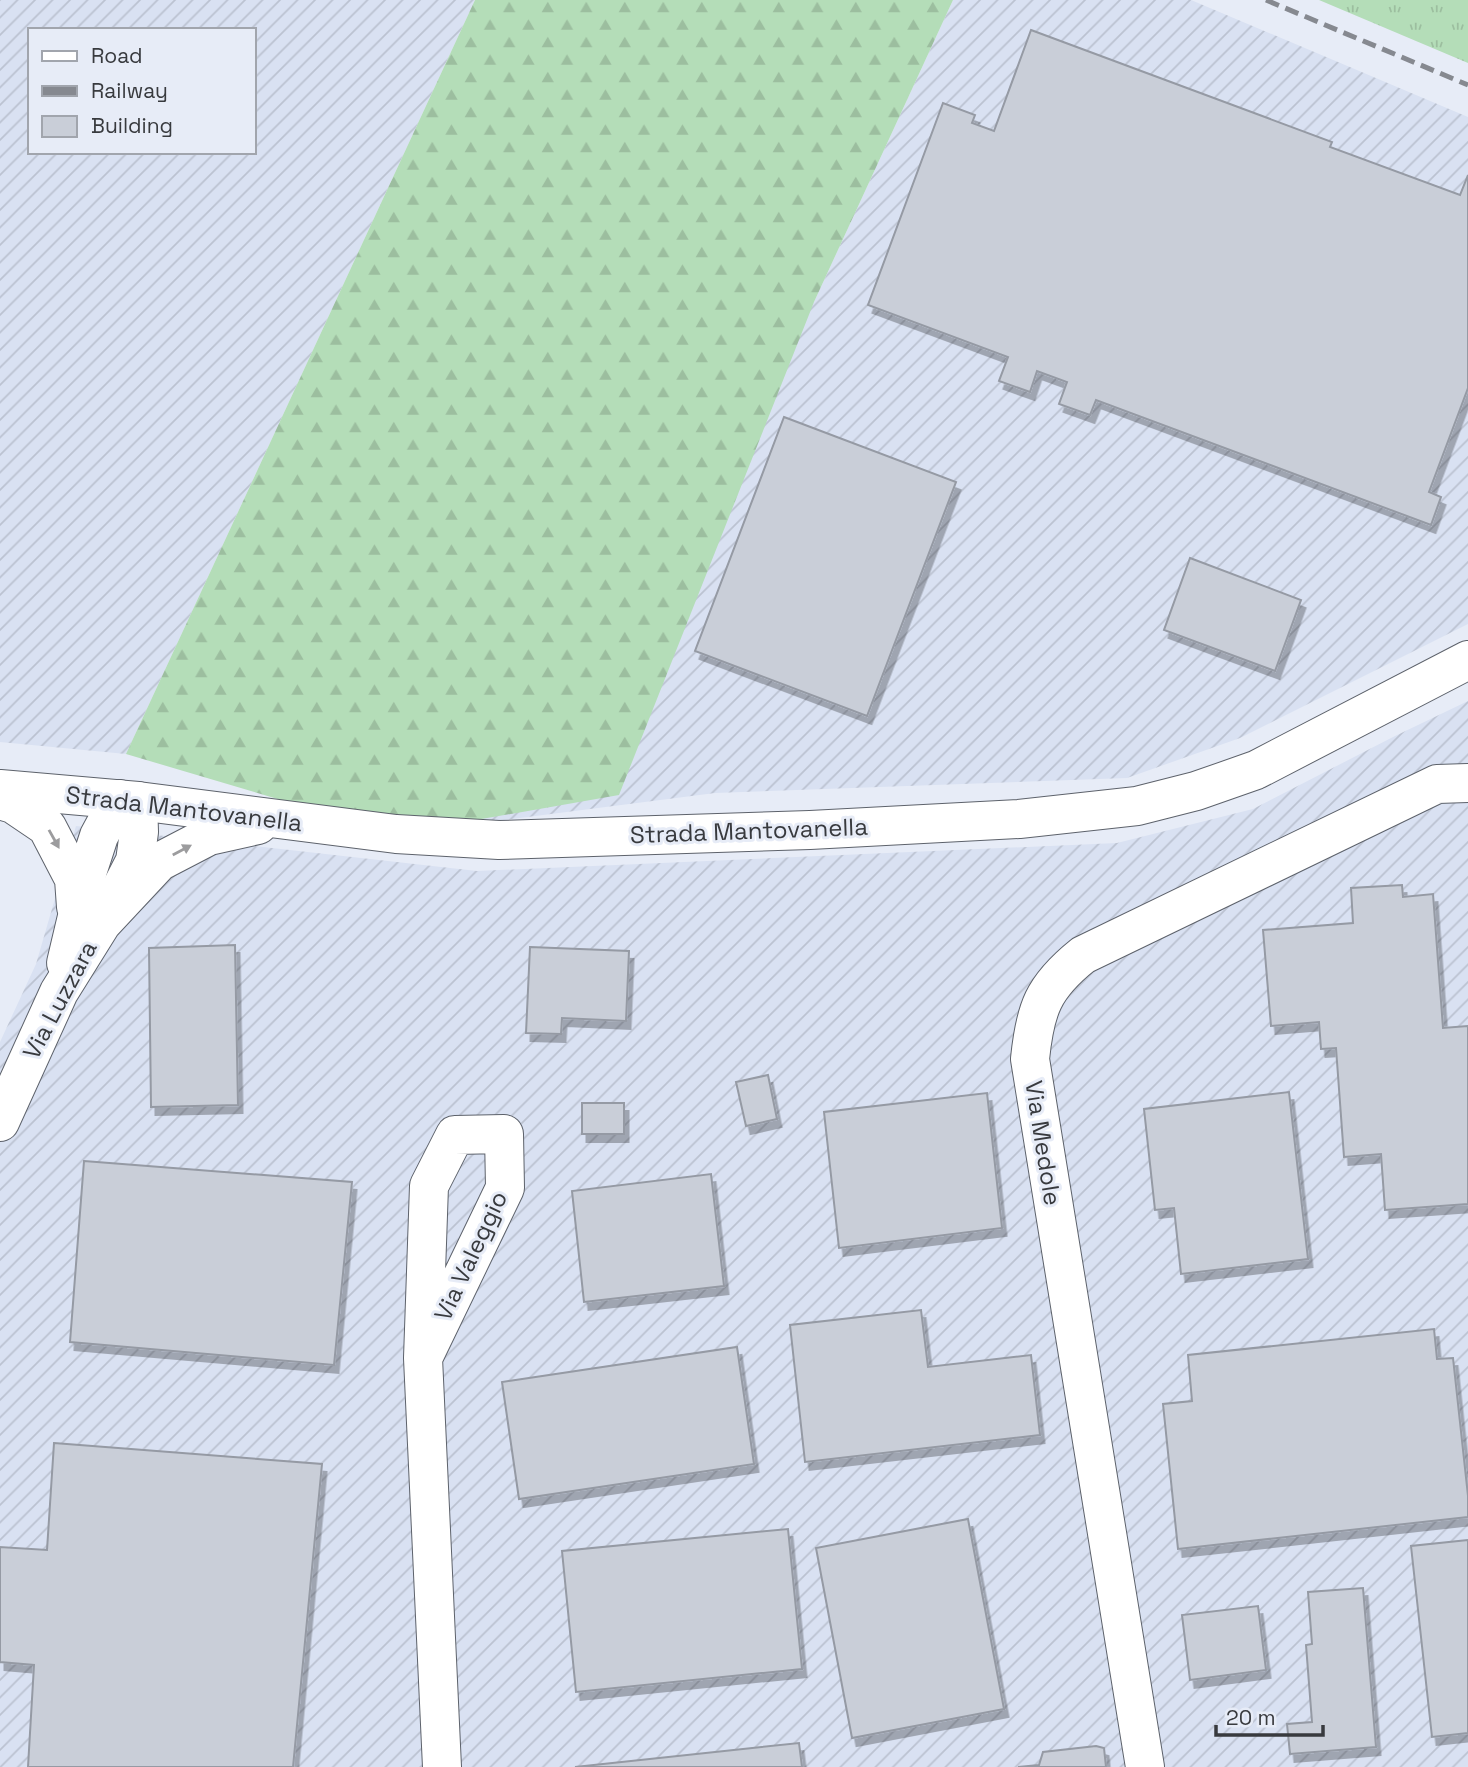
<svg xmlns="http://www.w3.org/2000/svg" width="1468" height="1767" viewBox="0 0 1468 1767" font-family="'Space Grotesk',sans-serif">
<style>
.industrial{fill:url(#industrial-furrows);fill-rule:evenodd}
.grass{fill:url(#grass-tufts)}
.forest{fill:url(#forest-firs)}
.building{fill:#c9ced8;stroke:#959aa4;stroke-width:2;filter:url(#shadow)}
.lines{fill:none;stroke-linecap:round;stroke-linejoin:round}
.street-casing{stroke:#5d626b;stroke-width:40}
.street{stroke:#fff;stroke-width:38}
.rail{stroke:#868990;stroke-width:5;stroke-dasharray:14 7;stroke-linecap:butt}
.oneway{fill:#9c9c9e}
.labels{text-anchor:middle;stroke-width:6;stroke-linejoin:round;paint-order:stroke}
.street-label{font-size:24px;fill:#383a3e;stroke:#e7ecf7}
</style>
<defs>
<pattern id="industrial-furrows" width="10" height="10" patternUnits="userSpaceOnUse" patternTransform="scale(1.75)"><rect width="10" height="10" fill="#d9e1f2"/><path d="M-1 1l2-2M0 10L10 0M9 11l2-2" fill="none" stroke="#bbc2d1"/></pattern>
<pattern id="grass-tufts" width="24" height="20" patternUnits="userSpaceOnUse" patternTransform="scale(1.75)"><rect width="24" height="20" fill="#b4ddb8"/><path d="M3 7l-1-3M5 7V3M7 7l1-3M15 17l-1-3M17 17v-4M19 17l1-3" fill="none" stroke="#9cbe9f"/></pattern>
<pattern id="forest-firs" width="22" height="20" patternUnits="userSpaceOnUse" patternTransform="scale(1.75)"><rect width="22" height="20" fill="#b4ddb8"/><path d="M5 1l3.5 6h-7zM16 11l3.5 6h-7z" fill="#9cbe9f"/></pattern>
<filter id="shadow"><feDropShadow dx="4.5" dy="8" stdDeviation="0" flood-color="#0004"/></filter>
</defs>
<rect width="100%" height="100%" fill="#e7ecf7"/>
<g class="industrial">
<path d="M0,0H475L126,754L0,742ZM30,30H254V152H30Z"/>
<path d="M953,0H1191L1468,117V624L1240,738L1127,778L715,793L396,834L814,302Z"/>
<path d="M1468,701V1767H0V1042L36,964L76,826L477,871L1117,843L1253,809L1393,737Z"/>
</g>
<path class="grass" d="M1319,0H1468V63Z"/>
<path class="forest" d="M475,0H953L814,302L619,795L396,834L126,754Z"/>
<g class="building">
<path d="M1031,30L1332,142L1330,147L1460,195L1468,175V388L1429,492L1441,497L1431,525L1096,400L1090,415L1059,404L1067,382L1037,371L1030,392L999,381L1008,357L868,305L943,103L975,115L972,123L994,131Z"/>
<path d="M784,417L956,482L867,716L695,651Z"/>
<path d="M1190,558L1301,600L1275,671L1164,630Z"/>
<path d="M1402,885L1403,897L1433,894L1443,1028L1468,1026V1204L1385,1210L1381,1154L1344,1157L1336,1048L1321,1049L1319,1022L1271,1026L1263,930L1353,923L1351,888Z"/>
<path d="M235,945L238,1105L151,1107L149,948Z"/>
<path d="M530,947L629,951L626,1021L562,1018L561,1034L526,1033Z"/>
<path d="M768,1075L777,1119L746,1126L736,1082Z"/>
<path d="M1289,1092L1308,1259L1181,1274L1174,1208L1155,1210L1144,1109Z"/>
<path d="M987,1093L1002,1228L839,1248L824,1112Z"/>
<rect x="582" y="1103" width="42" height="31"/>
<path d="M84,1161L352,1182L334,1365L70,1342Z"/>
<path d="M711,1174L724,1286L584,1302L572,1191Z"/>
<path d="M921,1310L928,1367L1031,1355L1040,1435L805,1462L790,1325Z"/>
<path d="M1434,1329L1437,1359L1453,1358L1468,1496V1517L1178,1549L1163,1404L1192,1401L1188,1355Z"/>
<path d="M737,1347L754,1464L519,1499L502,1382Z"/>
<path d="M54,1443L322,1464L293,1767H28L34,1665L0,1662V1547L47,1550Z"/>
<path d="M968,1519L1004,1709L852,1738L816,1548Z"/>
<path d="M788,1529L802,1669L576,1692L562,1551Z"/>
<path d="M1468,1540V1733L1432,1737L1411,1546Z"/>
<path d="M1363,1588L1376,1747L1290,1754L1287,1724L1312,1722L1306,1645L1312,1644L1308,1592Z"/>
<path d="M1258,1606L1266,1670L1190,1680L1182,1615Z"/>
<path d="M799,1743L802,1767H575Z"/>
<path d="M1096,1746L1104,1748L1106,1767H1018L1039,1765L1043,1752Z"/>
</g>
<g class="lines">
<g class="street-casing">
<g id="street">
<path d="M0,789L138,801L396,834L499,840L810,830L1019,819L1137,806L1196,791L1256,770L1468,660"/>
<path d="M0,800L13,804L47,827L74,879L76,907"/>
<path d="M118,894L135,861L139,832L138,801"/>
<path d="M66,963L88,870L99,836L119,799"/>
<path d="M0,1122L59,992L102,923L159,862L209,836L258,825"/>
<path d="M423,1358L505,1188L504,1134L455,1135L429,1186L423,1358L442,1767"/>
<path d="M1145,1767L1030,1059C1035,1009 1043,987 1083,955L1437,784L1468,783"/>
</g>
</g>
<use href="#street" class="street"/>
<path class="rail" d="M1266,0L1468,85"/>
</g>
<defs><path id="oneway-solid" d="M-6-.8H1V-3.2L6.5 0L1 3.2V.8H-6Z" transform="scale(1.75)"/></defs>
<g class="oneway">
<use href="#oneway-solid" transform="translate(54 839) rotate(61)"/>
<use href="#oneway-solid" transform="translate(182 850) rotate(-28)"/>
</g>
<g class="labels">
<g class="street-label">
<text transform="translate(184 809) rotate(7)" y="8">Strada Mantovanella</text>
<text transform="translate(749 831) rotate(-2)" y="8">Strada Mantovanella</text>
<text transform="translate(60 1000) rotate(-62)" y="8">Via Luzzara</text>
<text transform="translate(1043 1143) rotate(81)" y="8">Via Medole</text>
<text transform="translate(471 1256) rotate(-65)" y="8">Via Valeggio</text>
</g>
</g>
<rect x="28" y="28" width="228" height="126" fill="#e7ecf7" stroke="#a1a5ad" stroke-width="2"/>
<rect x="42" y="51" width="35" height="10" fill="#ffffff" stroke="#a1a5ad" stroke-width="2"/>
<text x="91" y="63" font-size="21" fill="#383a3e">Road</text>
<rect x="42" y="86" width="35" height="10" fill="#868990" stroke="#a1a5ad" stroke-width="2"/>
<text x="91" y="98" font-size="21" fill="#383a3e">Railway</text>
<rect x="42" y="116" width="35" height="21" fill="#c9ced8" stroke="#a1a5ad" stroke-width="2"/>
<text x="91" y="133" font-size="21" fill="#383a3e">Building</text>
<path d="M1216 1725v10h107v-10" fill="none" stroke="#383a3e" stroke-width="3.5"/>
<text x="1226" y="1725" font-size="21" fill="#383a3e" stroke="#e7ecf7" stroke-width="5" paint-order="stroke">20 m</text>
</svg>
